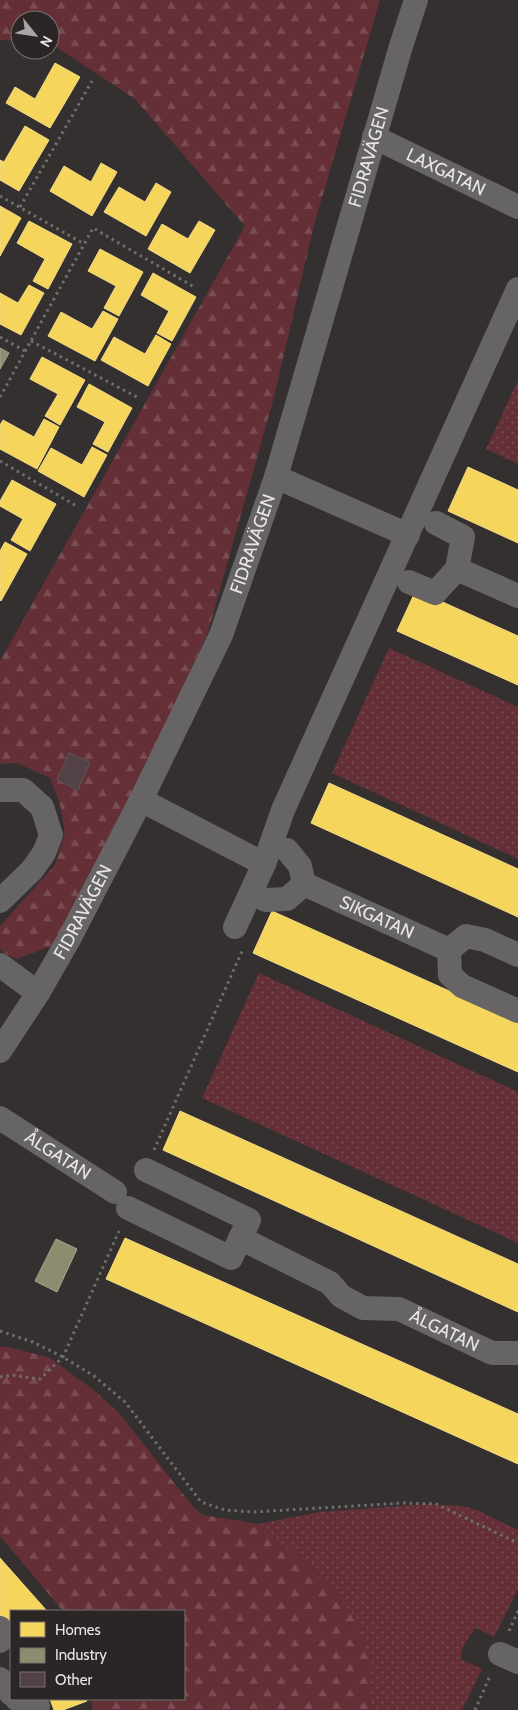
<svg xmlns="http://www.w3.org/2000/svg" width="518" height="1710" viewBox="0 0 518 1710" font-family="Cabin,sans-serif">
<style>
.grass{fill:url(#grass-dots)}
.forest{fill:url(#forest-firs)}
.homes{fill:#f6d55c;stroke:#f2da85}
.industry{fill:#8c8c6e;stroke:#a8a792}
.building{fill:#534245;stroke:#5a5656}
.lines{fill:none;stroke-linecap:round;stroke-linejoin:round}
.path{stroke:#706e6e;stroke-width:3;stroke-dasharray:2.5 4;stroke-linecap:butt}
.minor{stroke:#666464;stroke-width:24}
.labels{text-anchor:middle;stroke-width:5;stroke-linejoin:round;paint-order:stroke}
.street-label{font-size:18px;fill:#e9e5e5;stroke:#2b2525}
</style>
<defs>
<pattern id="grass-dots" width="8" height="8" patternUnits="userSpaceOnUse" patternTransform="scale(1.25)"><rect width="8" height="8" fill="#642f37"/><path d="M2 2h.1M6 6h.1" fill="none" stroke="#7a4d54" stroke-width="1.8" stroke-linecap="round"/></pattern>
<pattern id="forest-firs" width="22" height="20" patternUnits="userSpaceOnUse" patternTransform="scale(1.25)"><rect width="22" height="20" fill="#642f37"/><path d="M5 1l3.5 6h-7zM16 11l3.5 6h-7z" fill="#7a4d54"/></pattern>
</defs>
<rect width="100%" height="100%" fill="#343030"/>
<g class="grass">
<path d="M518,380V464L486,449Z"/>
<path d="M389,648L518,707V859L332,773Z"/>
<path d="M259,973L518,1092V1243L202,1098Z"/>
<path d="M428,1504L462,1506L477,1510L518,1530V1589L494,1637L476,1628C469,1637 460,1647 461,1659L482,1669L462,1710H369L370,1704L356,1618L319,1575L258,1524L320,1512Z"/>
</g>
<g class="forest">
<path d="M0,0H380L314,225L274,397L208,632L154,752L56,944L17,959L4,953L0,949V926L55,865L65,833L60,804L50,778L17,763L0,764V661L245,226L135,99L50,43V20H20V41L0,40Z"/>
<path d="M0,1346L21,1350L50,1358L95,1391L119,1413L194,1508L203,1515L258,1524L319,1575L356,1618L370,1661L369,1710H92V1699H184V1611H63L0,1536Z"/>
</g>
<g class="homes">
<path d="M55,63L80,77L50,128L6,103L15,87L35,99Z"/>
<path d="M25,126L49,140L19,191L0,180V160L4,162Z"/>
<path d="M101,163L117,172L92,216L50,191L64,166L91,182Z"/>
<path d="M156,183L171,192L146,236L104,212L119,187L145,202Z"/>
<path d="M0,206L21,218L0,256Z"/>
<path d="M29,221L72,244L48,289L33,281L45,259L17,243Z"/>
<path d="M199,221L215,230L190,273L148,249L162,224L188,239Z"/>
<path d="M100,249L143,272L119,316L104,308L116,286L88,271Z"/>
<path d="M153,273L196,297L172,341L157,333L169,311L141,295Z"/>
<path d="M29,285L44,293L21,335L0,324V293L18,303Z"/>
<path d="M103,311L118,319L95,361L48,336L61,312L92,329Z"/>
<path d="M156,335L171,344L148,386L101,360L114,337L145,354Z"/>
<path d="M42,357L85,380L60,425L45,416L58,394L30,379Z"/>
<path d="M89,384L132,408L108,452L93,444L105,422L77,407Z"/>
<path d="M44,419L59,427L37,469L0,449V425L3,420L34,437Z"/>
<path d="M92,447L107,455L84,497L38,471L51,448L82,465Z"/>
<path d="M468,467L518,490V543L448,511Z"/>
<path d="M12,480L56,504L30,551L11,540L23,519L0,506V501Z"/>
<path d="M5,542L27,554L1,601L0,600V551Z"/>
<path d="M416,590L518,636V685L397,631Z"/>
<path d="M329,783L518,869V917L311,823Z"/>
<path d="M272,911L518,1022V1072L253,953Z"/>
<path d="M180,1111L518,1264V1312L163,1150Z"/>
<path d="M125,1238L518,1414V1464L106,1279Z"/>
<path d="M0,1558L47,1611H11V1628L0,1615Z"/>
<path d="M50,1699H86L87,1701L63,1710H54Z"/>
</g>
<g class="industry">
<path d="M0,348L9,353L0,369Z"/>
<path d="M56,1239L77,1249L57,1292L35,1281Z"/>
</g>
<path class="building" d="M69,753L90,762L78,790L57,780Z"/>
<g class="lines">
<g class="path">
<path d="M0,196L84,244"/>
<path d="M20,207L92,81"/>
<path d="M0,337L25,351"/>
<path d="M31,341L137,397"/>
<path d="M0,397L93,228L196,288"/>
<path d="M0,461L75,505"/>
<path d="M154,1150L243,949"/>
<path d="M0,1331L33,1342L63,1357L94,1376L125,1402L201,1502L225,1510L253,1512L404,1503L436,1504L518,1543"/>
<path d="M0,1377L12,1375L40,1379L63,1357L119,1231"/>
<path d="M509,1631L518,1611"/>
<path d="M475,1710L490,1676"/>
</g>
<g class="minor">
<path id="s1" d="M374,137L518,207"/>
<path d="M276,477L408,535"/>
<path d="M457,569L518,596"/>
<path d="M409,582L435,593L457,569L463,537L436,523"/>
<path d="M0,790H23L42,807L51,835L44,853L32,870L0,901"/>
<path d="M141,800L264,864"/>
<path id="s2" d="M304,884L449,950"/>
<path d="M265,900L287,899L304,884L300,866L287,850"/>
<path d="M235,927L264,864L283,810L518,289"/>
<path d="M449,950L450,975L462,986L518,1011"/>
<path d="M449,950L466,936L485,940L518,955"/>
<path d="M0,965L38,993"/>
<path id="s3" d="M0,1051L38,993L69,939L141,800L221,635L276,477L401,46L416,0"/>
<path id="s4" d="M0,1118L115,1192"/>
<path d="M128,1208L231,1258L249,1220L146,1170"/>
<path id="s5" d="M240,1238L330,1283L341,1296L363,1308L399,1309L492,1353H518"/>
<path d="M0,1628L2,1631L0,1641"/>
<path d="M500,1654L518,1662"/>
<path d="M0,1679L11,1694"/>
<path d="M17,1699L31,1707L38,1706"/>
</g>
</g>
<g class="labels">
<g class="street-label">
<text dy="6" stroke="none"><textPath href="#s3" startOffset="972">FIDRAVÄGEN</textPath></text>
<text dy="6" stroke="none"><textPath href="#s1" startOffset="80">LAXGATAN</textPath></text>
<text dy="6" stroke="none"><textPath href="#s3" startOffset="568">FIDRAVÄGEN</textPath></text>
<text dy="6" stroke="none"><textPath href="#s3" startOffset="162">FIDRAVÄGEN</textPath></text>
<text dy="6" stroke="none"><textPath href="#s2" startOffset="80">SIKGATAN</textPath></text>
<text dy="6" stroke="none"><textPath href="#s4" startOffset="69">ÅLGATAN</textPath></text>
<text dy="6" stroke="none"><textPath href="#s5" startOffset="229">ÅLGATAN</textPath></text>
</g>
</g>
<rect x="10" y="1610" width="175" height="90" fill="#2b2525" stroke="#777272"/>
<rect x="20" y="1622" width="25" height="15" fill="#f6d55c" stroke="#777272"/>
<text x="55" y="1635" font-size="15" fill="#e9e5e5">Homes</text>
<rect x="20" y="1648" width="25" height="15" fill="#8c8c6e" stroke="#777272"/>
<text x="55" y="1660" font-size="15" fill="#e9e5e5">Industry</text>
<rect x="20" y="1672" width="25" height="15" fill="#534245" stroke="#777272"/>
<text x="55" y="1685" font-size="15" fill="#e9e5e5">Other</text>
<g transform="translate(35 35) rotate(120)"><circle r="24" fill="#2b2525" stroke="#777272"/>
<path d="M0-4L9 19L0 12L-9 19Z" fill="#aaa6a6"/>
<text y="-8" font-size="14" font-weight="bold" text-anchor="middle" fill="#e9e5e5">N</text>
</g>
</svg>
